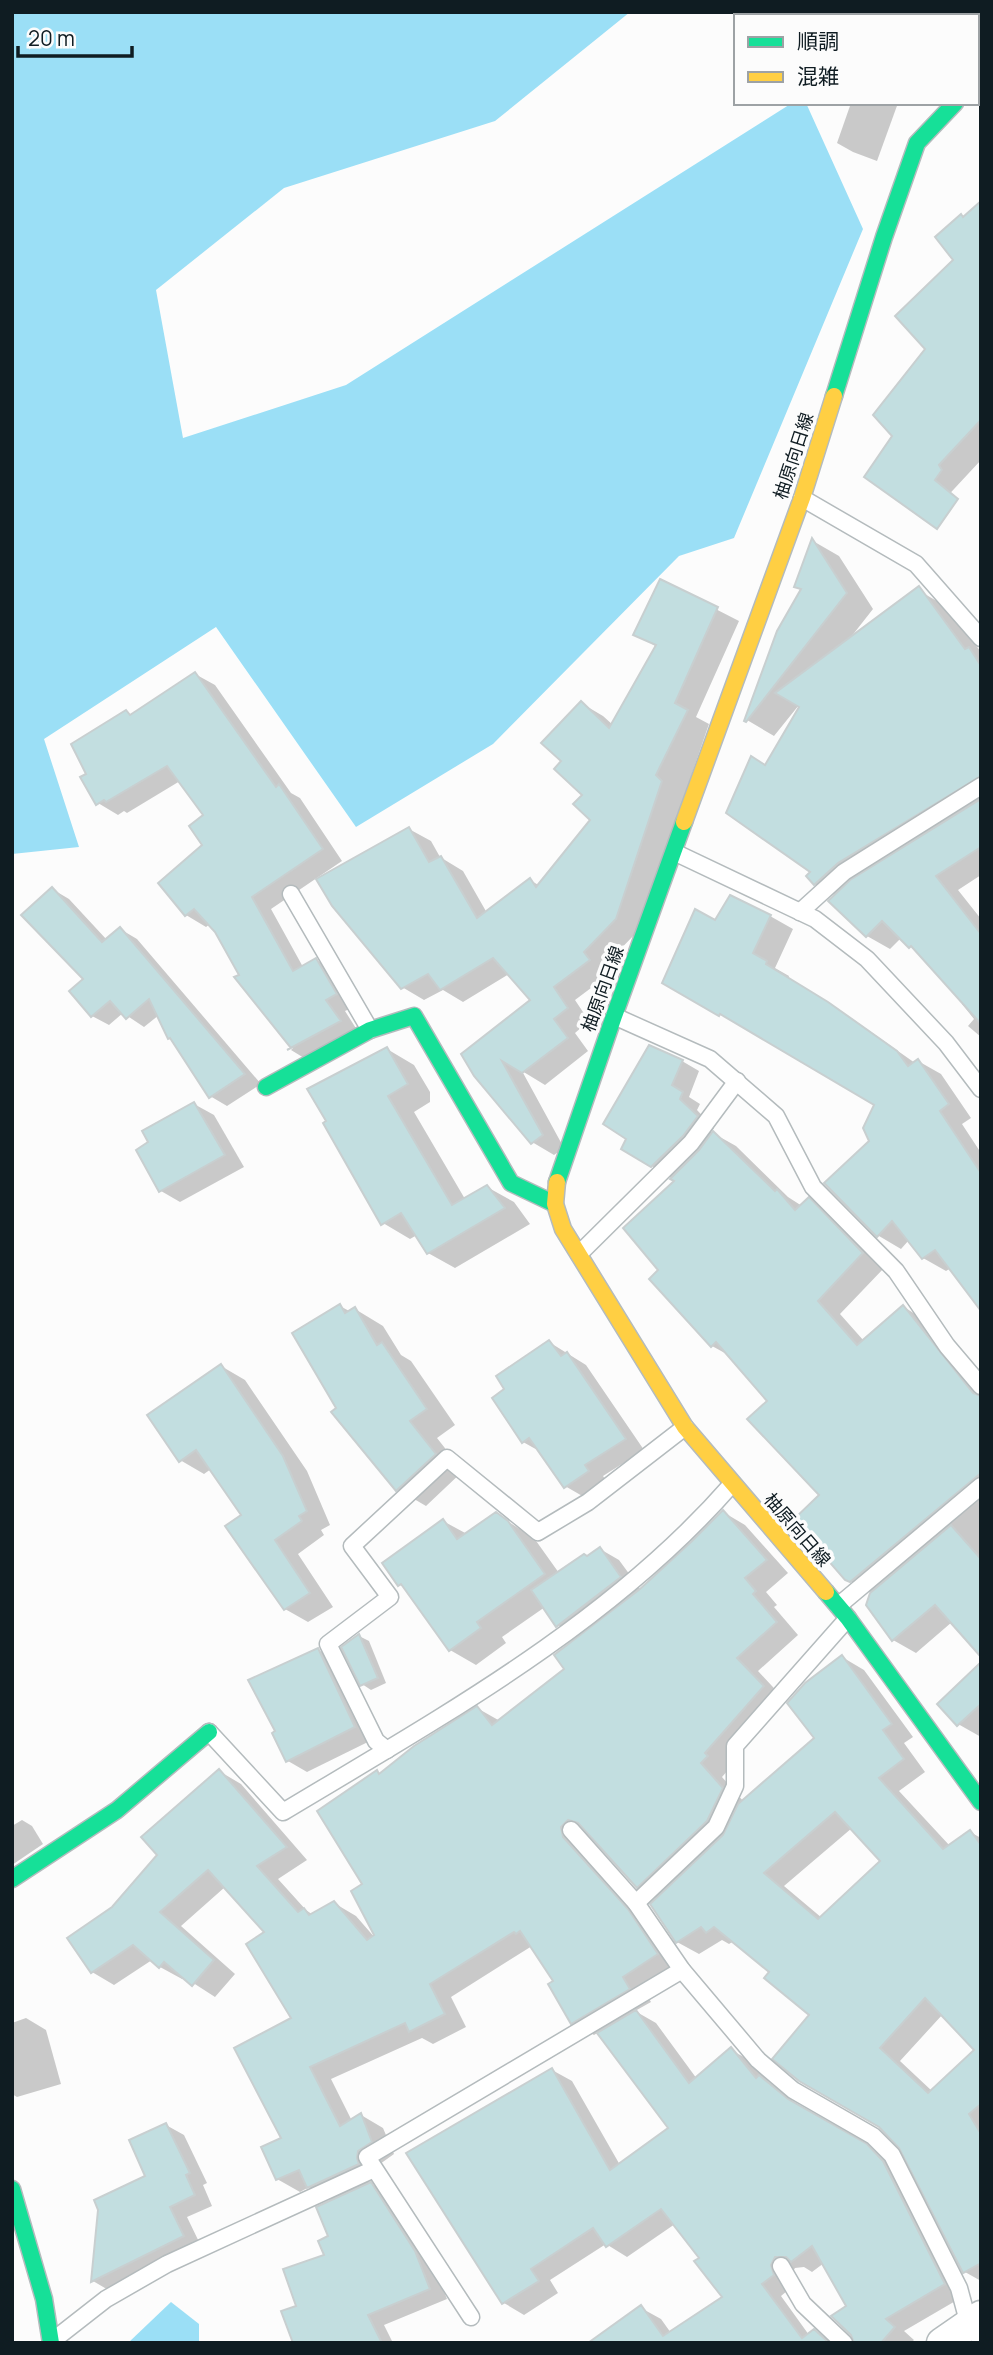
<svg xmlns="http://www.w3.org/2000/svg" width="993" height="2355" viewBox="0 0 993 2355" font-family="Manrope,'Noto Sans JP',sans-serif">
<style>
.forest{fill:#9bdff6}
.shadow{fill:#0003;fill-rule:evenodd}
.building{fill:#c2dee0;stroke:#c8cfd0;stroke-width:2;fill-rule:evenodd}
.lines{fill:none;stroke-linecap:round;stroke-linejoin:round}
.lane-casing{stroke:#b4bbbd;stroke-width:19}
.street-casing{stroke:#b4bbbd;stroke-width:33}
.fast-casing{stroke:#b4bbbd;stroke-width:19}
.slow-casing{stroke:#b4bbbd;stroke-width:19}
.lane{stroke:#fff;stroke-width:16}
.street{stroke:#fff;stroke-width:30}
.fast{stroke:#16e098;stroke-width:16}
.slow{stroke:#ffcf43;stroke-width:16}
.labels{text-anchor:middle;stroke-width:7;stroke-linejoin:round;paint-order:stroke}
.street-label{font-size:18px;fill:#0f1c22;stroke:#fcfcfc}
</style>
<rect width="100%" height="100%" fill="#fcfcfc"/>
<g class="forest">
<path d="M12,12H630L495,121L284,188L156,290L183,438L346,385L792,103H806L863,229L734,538L679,556L493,744L356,827L216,627L44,739L79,847L12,854Z"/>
<path d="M171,2302L199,2324V2343H128Z"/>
</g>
<g class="shadow">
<path d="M851,103H898L877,161L853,152L837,143Z"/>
<path d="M981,203V460L928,517L894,436L927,349L956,260L961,216L965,218Z"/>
<path d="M813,541L839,556L873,609L851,637L923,593L947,607L981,652V778L969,771L967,774L981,782V875L958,890L981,919V1037L968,1026L974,1019L962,1004L964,1002L916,949L901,938L890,949L867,936L831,901L836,896L815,884L812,872L766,767L801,707L799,705L774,736L747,720L802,590Z"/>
<path d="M661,581L739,621L696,717L709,724L638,931L605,965L611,973L575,1000L589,1021L575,1033L588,1051L545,1085L522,1071L564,1148L554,1155L532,1142L476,1075L533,1000L509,974L463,1002L443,990L424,1000L402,987L409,829L431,841L440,857L463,871L487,913L530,880L540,886L592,820L585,794L563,760L581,703L603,716L613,725L657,647L636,634Z"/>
<path d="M195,674L215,685L291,793L300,798L342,861L271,909L303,967L316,960L336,971L356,1006L345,1011L359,1033L309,1061L291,1050L293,1048L237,978L241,976L216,931L210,924L206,927L186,915L204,845L206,815L180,781L127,813L124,811L118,815L98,803L88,774L126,712L133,716Z"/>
<path d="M52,889L69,899L107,940L120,929L137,939L261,1084L227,1106L210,1096L159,1015L144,1027L123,1013L109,1025L92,1016L85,980Z"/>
<path d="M770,916L793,929L775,968L789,976L788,979L851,1018L915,1063L918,1061L941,1074L971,1118L962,1124L981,1153V1308L951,1268L946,1271L923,1258L909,1240L901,1249L879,1236L826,1183L871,1141L876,1105L744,1026L743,1027L664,982L716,923Z"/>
<path d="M387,1049L414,1065L430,1092V1102L414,1112L465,1199L487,1187L514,1202L530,1224L455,1268L428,1253L417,1235L410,1239L383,1223Z"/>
<path d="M682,1061L699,1071L689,1097L700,1104L697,1110L714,1128L711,1132L736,1146L788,1197L802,1206L809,1200L832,1213L885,1267L840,1314L864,1341L904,1307L926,1321L981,1389V1654L952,1622L916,1653L893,1640L872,1593L846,1579L822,1495L770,1401L732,1357L712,1346L651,1279L661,1270L676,1181L623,1148Z"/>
<path d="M194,1104L214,1115L244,1167L180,1202L161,1191Z"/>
<path d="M340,1306L351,1312L355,1309L383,1326L401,1355L411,1361L455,1425L437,1438L463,1471L426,1506L397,1489L339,1408Z"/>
<path d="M549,1342L586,1365L644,1450L603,1476L607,1482L584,1497L565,1486L541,1452L523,1442L507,1389Z"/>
<path d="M221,1366L245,1380L307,1471L330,1525L321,1530L324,1535L298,1554L333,1607L308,1622L285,1609L244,1515L211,1469L204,1474L180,1460Z"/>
<path d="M723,1512L745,1525L788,1573L766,1592L777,1605L774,1607L798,1635L758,1671L785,1700L726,1766L729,1769L722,1777L744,1802L816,1739L842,1657L864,1670L913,1737L904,1743L925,1772L899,1791L950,1846L970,1832L981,1838V2281L965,2272L903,2149L811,2014L772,1972L734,1941L729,1944L722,1940L699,1954L677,1942L658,1899L638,1887L590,1833L582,1840L679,1967L644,1990L651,2002L635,2011L656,2023L697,2079L731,2050L751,2061L769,2082L808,2113L887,2158L964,2296L904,2331L914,2340L911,2343H856L848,2306L824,2263L812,2272L804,2267L795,2268L790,2277L793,2286L781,2296L809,2335L814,2331L834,2343H628L641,2308L661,2319L671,2333L724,2297L701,2258L675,2224L627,2257L606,2244L550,2280L558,2293L524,2315L504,2303L409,2154L552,2070L572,2081L620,2165L671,2129L599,2032L594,2035L572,2022L555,1982L532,1946L451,1997L466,2027L433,2044L422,2038L331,2079L352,2121L361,2115L383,2128L394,2154L380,2164V2177L368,2182L388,2194L433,2263L447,2299L384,2325L393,2343H295L298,2307L327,2256L333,2201L309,2187L300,2192L277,2179L294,2019L267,1933L225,1887L181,1926L235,1974L215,1997L184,1977L182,1979L160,1967L152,1960L114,1985L92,1972L113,1908L160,1855L219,1771L241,1784L307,1860L278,1879L306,1910L313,1915L334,1903L356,1916L376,1939L364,1885L377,1772L380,1774L477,1708L500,1721L566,1669L579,1638L558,1625L545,1607L502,1637L506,1643L476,1665L450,1650L407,1589L400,1585L443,1521L467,1534L496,1514L534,1538L559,1573L600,1549L619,1560L641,1590ZM852,1828L882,1861L822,1918L784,1886ZM943,2014L977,2051L932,2091L900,2061Z"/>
<path d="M359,1636L369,1641L386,1683L371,1690L362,1684Z"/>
<path d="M318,1650L338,1661L374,1739L307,1772L288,1761Z"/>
<path d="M981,1665V1737L958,1724Z"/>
<path d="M22,1820L32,1826L43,1844L12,1865V1826Z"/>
<path d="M26,2018L46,2030L61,2084L17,2097L12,2094V2023Z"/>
<path d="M166,2125L184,2135L207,2183L203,2185L212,2206L187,2217L201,2246L110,2291L93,2281L148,2177Z"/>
</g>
<g class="building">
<path d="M981,201V420L939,465L942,470L935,480L958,499L937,529L864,477L892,436L873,415L925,349L895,316L953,260L935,237L961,214L963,217Z"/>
<path d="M812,538L847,593L746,722L744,721L777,631L801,589L794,587Z"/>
<path d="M660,579L718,607L675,703L688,710L656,775L662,781L616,919L584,952L590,960L554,987L568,1008L554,1019L568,1038L522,1073L502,1061L543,1135L531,1144L474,1076L461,1054L530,1000L493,958L440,990L428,974L401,989L332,906L316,879L409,827L429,862L441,856L477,918L530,878L536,887L590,820L573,804L582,795L554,769L561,761L541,743L581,701L609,728L656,645L633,635Z"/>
<path d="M919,586L965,649L969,647L981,666V776L838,863L814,885L806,876L810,872L726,813L751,756L765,765L799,707L775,693Z"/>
<path d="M195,672L276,787L279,784L323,849L252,897L293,971L316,958L337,994L326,1000L341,1021L287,1050L291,1048L234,977L239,975L215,932L194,909L185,916L158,883L202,845L189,826L203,815L167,766L106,802L104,800L96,805L80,777L86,774L71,744L126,710L130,715Z"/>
<path d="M981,799V847L936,876L981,934V1024L911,946L909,948L882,921L866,937L828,901L850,880Z"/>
<path d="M52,887L102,942L120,927L245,1074L209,1098L170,1038L168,1039L149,999L126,1019L110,1001L91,1017L69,991L83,979L21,915Z"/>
<path d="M730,895L771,915L753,953L767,961L766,964L828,1002L897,1051L908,1066L918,1059L949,1104L940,1111L981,1173V1311L935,1250L922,1259L892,1221L877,1237L824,1183L869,1141L863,1128L874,1105L720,1014L719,1016L662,983L695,909L715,920Z"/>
<path d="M649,1045L683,1060L672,1085L683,1092L680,1099L698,1116L683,1136L651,1167L621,1149L626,1139L603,1124Z"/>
<path d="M387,1047L408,1084L388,1096L452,1205L487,1185L505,1208L427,1254L401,1213L381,1225L323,1123L326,1121L307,1089Z"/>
<path d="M194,1102L225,1155L159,1192L136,1150L148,1142L142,1131Z"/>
<path d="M713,1131L775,1191L777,1189L795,1210L809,1197L863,1253L818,1301L857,1345L903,1305L973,1393L981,1396V1473L850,1582L845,1580L793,1520L819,1495L747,1419L767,1401L716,1342L711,1347L649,1279L658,1270L623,1228L674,1181L670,1179L699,1150Z"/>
<path d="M340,1304L345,1313L355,1307L377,1345L382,1342L427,1409L410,1421L436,1454L396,1491L331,1412L336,1408L292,1333Z"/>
<path d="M549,1340L561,1356L567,1352L626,1439L585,1465L589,1471L564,1488L529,1438L522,1443L492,1398L504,1389L496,1376Z"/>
<path d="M221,1364L283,1456L307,1511L299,1516L302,1521L275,1540L310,1593L284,1610L225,1526L241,1515L196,1450L179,1462L147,1415Z"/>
<path d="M723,1510L767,1560L745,1578L756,1591L753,1594L777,1622L737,1658L764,1686L705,1753L708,1756L701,1763L723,1788L707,1821L637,1888L578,1823L568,1820L561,1827L563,1837L628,1909L658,1954L623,1977L630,1989L571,2024L548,1984L553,1981L520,1931L516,1934L514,1932L430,1984L445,2014L409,2032L405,2023L310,2067L340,2126L361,2113L372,2142L358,2151L357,2158L359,2164L307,2188L299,2170L276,2180L261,2147L281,2138L234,2048L291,2018L246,1944L264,1932L208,1870L160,1912L214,1960L192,1986L164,1962L159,1968L133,1945L91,1973L67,1938L112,1907L157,1855L141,1837L219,1769L287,1847L257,1866L298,1912L304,1908L309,1915L334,1901L367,1940L374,1935L351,1891L362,1884L317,1811L377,1770L379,1774L414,1746L477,1706L492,1725L564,1669L554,1655L640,1589L691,1542Z"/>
<path d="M496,1512L508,1521L545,1574L477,1622L481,1628L449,1651L401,1584L398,1586L382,1563L443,1519L457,1539Z"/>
<path d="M951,1525L981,1559V1657L935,1605L892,1641L866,1605L870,1593Z"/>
<path d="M600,1547L621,1577L556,1627L531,1590L584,1554L587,1556Z"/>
<path d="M359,1634L378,1678L360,1686L341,1647Z"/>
<path d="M318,1648L355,1727L286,1762L272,1733L275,1731L248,1680Z"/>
<path d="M842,1655L892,1724L883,1730L904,1759L879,1778L943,1849L970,1830L981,1845V2104L969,2114L981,2134V2263L963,2273L899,2148L879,2127L799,2081L772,2059L809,2015L764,1978L769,1972L714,1927L706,1933L701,1927L676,1943L650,1904L723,1835L738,1804L814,1738L787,1703L805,1683ZM835,1812L880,1861L818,1919L764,1873ZM925,1998L974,2050L928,2093L880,2048Z"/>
<path d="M981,1662V1704L957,1726L937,1704Z"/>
<path d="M636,2010L689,2083L731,2047L756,2078L759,2075L788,2099L867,2144L883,2161L945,2284L886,2319L895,2327L881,2343H854L851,2335L831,2316L846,2306L812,2246L791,2262L786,2257H775L771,2265L774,2275L762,2284L802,2338L814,2329L829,2343H588L641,2305L663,2336L722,2297L694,2261L699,2258L661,2209L606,2247L593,2228L531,2269L539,2281L502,2304L406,2153L552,2068L610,2170L668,2128L597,2033Z"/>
<path d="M166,2123L190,2173L186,2175L195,2195L170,2207L184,2236L91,2282L98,2210L94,2200L145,2176L129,2140Z"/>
<path d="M371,2182L415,2251L430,2289L368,2315L382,2343H293L281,2311L296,2306L283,2269L324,2255L318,2241L328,2236L316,2207Z"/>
</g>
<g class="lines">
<g class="lane-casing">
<g id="lane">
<path d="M802,498L916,564L981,638"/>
<path d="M674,852L815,919L867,959L946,1043L981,1089"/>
<path d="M291,894L370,1030"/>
<path d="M800,912L844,872L981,786"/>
<path d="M614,1016L710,1059L776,1116L813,1187L896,1271L947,1346L981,1386"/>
<path d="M579,1254L691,1143L737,1081"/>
<path d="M838,1606L981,1486"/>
<path d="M209,1732L283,1812C441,1717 610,1624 732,1484"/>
<path d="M387,1750L376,1741L328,1644L390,1597L352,1546L447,1458L538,1532L588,1502L685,1427"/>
<path d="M571,1830L636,1903L682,1970L758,2060L793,2090L873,2136L892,2155L959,2288L969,2325L981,2339"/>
<path d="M636,1903L716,1827L735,1786V1746L848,1618"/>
<path d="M781,2266L803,2304L844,2343"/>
<path d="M471,2317L367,2157L682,1970"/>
<path d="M51,2342L106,2299L167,2264L374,2169"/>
</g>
</g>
<g class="street-casing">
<path id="street" d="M942,2343L981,2316"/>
</g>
<g class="fast-casing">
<g id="fast">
<path d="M834,396L884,237L917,143L955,103"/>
<path d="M266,1087L370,1030L414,1016L511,1183L555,1204"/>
<path d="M557,1182L614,1016L684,822"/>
<path d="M826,1592L848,1618L981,1802"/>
<path d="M12,1879L117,1810L209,1732"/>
<path d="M12,2189L44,2299L51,2343"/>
</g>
</g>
<g class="slow-casing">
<g id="slow">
<path d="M977,80L981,78"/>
<path d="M684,822L802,498L834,396"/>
<path d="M557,1182L555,1204L563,1229L685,1427L826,1592"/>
</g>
</g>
<use href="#lane" class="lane"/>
<use href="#street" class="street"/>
<use href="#fast" class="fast"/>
<use href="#slow" class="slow"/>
</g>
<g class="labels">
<g class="street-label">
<text transform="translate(794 456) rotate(-72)" y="6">柚原向日線</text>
<text transform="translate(603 989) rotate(-70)" y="6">柚原向日線</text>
<text transform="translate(797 1530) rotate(49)" y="6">柚原向日線</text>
</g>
</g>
<rect width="993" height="2355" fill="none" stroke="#0f1c22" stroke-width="28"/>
<rect x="734" y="14" width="245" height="91" fill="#fcfcfc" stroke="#9da2a5" stroke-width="2"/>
<rect x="748" y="37" width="35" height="10" fill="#16e098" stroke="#9da2a5" stroke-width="2"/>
<text x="797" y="49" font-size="21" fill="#0f1c22">順調</text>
<rect x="748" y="72" width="35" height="10" fill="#ffcf43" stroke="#9da2a5" stroke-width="2"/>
<text x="797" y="84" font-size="21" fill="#0f1c22">混雑</text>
<path d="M18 46v10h114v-10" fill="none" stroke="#0f1c22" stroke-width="3.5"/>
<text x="28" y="46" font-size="21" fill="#0f1c22" stroke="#fcfcfc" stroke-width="5" paint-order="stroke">20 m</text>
</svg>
